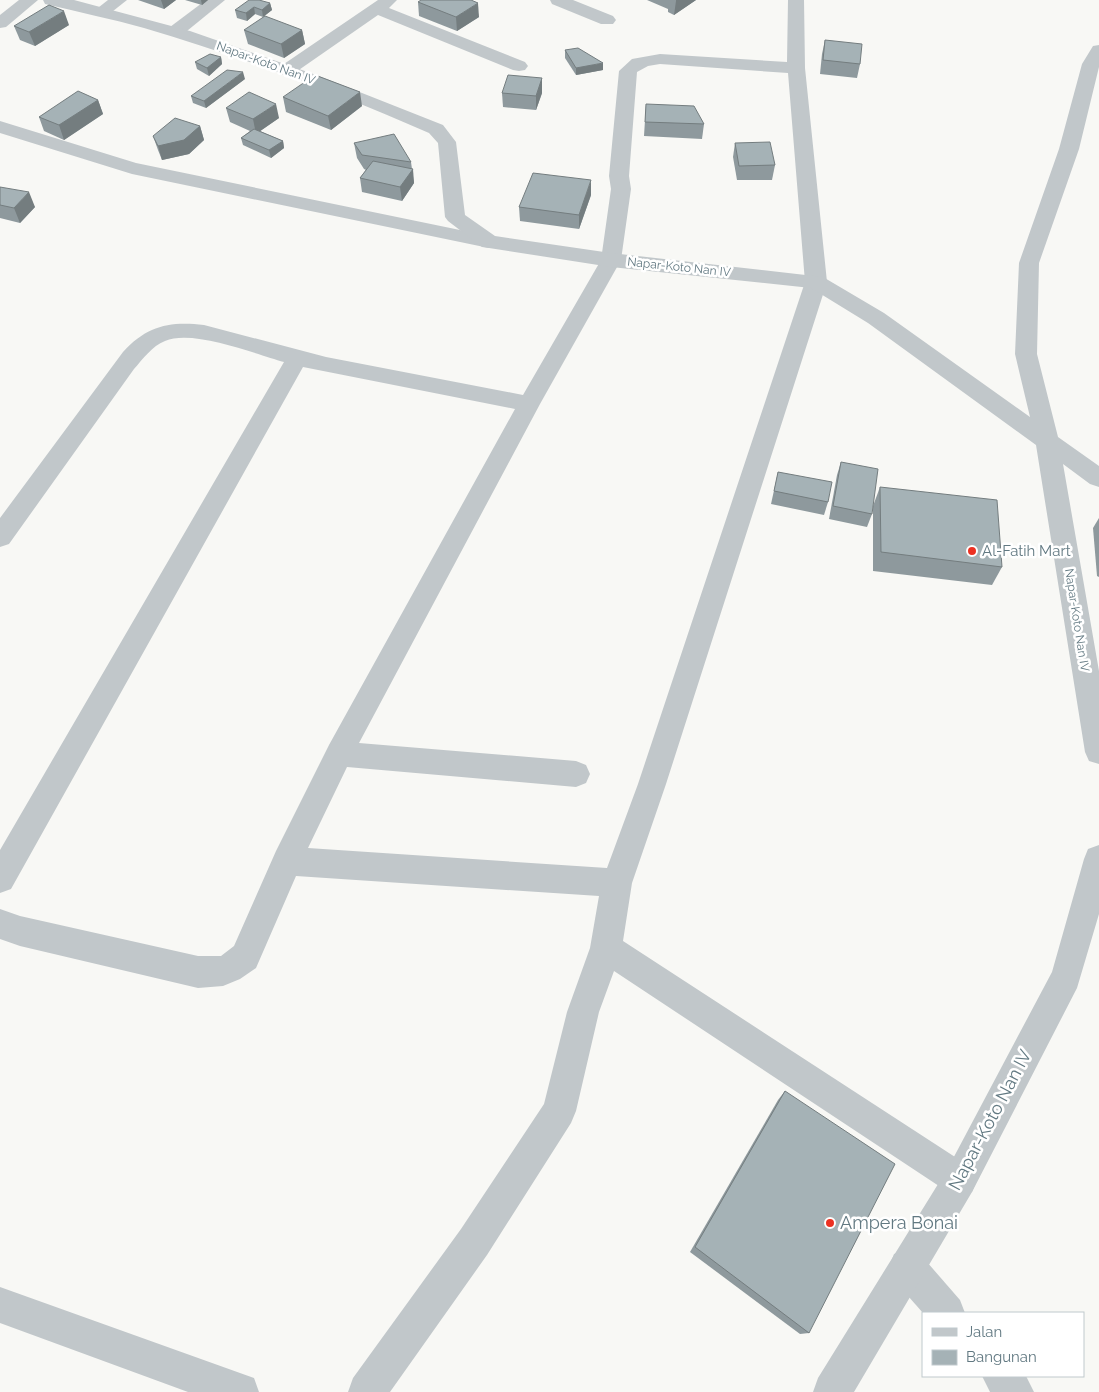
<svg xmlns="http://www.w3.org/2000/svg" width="1099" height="1392" viewBox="0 0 1099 1392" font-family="Raleway,sans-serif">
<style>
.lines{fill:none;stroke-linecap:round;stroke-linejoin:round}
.minor{fill:#c1c7ca;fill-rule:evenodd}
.tertiary{fill:#c1c7ca;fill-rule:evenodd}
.wall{fill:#8e999d}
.shaded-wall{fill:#747d7f}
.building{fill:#a5b2b6;stroke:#747d7f}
.poi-dot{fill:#ec3122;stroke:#fff;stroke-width:2}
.labels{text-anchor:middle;stroke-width:5;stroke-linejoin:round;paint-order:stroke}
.far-street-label{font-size:12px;fill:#627982;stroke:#fff}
.poi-label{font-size:15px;fill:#627982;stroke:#fff;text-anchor:start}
.near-street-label{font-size:18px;fill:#627982;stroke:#fff}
.near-poi-label{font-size:18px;fill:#627982;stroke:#fff;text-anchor:start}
</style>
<rect width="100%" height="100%" fill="#f8f8f5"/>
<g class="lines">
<g class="minor">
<path d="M19,0H38L6,27L0,28V15Z"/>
<path d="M108,0H127L108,15H96L94,11Z"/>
<path d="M206,0H225L182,35L176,36L170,35L167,31L170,27Z"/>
<path d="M378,0H397L389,8L525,62L528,66L525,70L519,71L513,70L378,15L293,74L287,75L281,74L278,70L281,66Z"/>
<path d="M550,0H573L613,16L616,20L613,24H601L552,4Z"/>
<path d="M788,0H804L805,68L827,282L666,784L632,883L623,941L972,1168L977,1180L972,1192L960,1197L948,1192L614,971L599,1012L576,1111L571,1123L487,1255L390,1392H348L353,1378L461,1229L544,1104L567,1012L590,948L599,896L296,876L256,968L240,979L223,986L198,988L20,946L0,939V909L20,916L198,956H221L234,946L276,851L329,745L515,409L303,367L11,889L0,893V850L284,362C255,354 193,329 165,341C152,346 143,359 134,369L9,544L0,547V518L123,352C147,326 169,321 204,325L326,357L523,395L601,260L611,189L609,176L619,71L632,59L660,54L787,62ZM660,64L788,73L805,282L638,784L607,868L308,848L347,767L576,787L586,783L590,774L586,765L576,761L359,743L540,404L621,260L631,189L629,176L637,72L648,66Z"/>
<path d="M0,121L136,163L489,236L496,237L499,242L496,247L489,248L132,174L0,133Z"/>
<path d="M907,1249L920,1254L960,1300L965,1313H923L894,1280L889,1267L894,1254Z"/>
<path d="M0,1287L240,1373L254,1378L259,1392H188L0,1323Z"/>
<path d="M982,1376H1026L1034,1392H990Z"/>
</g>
<g class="tertiary">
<path d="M43,0H74L190,31L319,76L443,125L456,142L465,215L495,236L611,253L823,277L884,313L1030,417L1015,354L1019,263L1059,149L1082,64L1093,46L1099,45V67L1079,149L1039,263L1037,354L1058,437L1099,466V487L1090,484L1063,464L1099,671V764L1089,761L1085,752L1036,445L868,323L811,288L611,267L489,248L482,247L448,221L445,217L438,143L429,133C337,92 241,57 144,28C112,19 78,12 45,4Z"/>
<path d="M1099,845V914L1077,988L972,1192L854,1392H813L818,1378L948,1168L1052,972L1084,859L1088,849Z"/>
</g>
</g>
<g class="wall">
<path d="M138,0H176L164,9Z"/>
<path d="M185,0H208L202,5Z"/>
<path d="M647,0H696L674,15L668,12V9Z"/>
<path d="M418,2L479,17L457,31L419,16Z"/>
<path d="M270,3L272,10L263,17L255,14L247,21L237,18L235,10Z"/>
<path d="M69,25L35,46L20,40L14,26Z"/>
<path d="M244,30H302L305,44L284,58L248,44Z"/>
<path d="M825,40L860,64L857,78L820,74L822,54Z"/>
<path d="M565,50L603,70L576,75L565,58Z"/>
<path d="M221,57L222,64L209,76L197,69L195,62Z"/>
<path d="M542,78V93L536,110L503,107L502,93Z"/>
<path d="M245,79L206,108L193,103L191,96Z"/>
<path d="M283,97L362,106L331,130L286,112Z"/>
<path d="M98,100L103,114L64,140L44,131L39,117Z"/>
<path d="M646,104L704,124L702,139L644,136Z"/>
<path d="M226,108L279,118L260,131L283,141L284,148L271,158L243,145L241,138L250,131L230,122Z"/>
<path d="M200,126L204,140L189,154L162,160L158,150L153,136Z"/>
<path d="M354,143L411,162L414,183L402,201L362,192L360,178L366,170L364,169L357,158Z"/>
<path d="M735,143L775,165L772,180H737L733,157Z"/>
<path d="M0,187L35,207L20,223L0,218Z"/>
<path d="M591,195L579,229L520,221L519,207Z"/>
<path d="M841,462L872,514L867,527L829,519L837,475Z"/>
<path d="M778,472L828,502L824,515L771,504Z"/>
<path d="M880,487L1002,567L992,585L873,571V506Z"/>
<path d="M1099,518V577L1097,576L1093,528Z"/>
<path d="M785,1091L809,1333L800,1334L690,1252L778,1100Z"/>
</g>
<g class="shaded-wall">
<path d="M161,0H176L164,9Z"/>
<path d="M201,0H208L202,5Z"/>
<path d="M676,0H696L674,15L676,1Z"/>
<path d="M270,3L272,10L263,17L262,10Z"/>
<path d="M478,3L479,17L457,31L456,17Z"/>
<path d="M254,7L255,14L247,21L246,13Z"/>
<path d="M64,11L69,25L35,46L29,32Z"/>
<path d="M302,30L305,44L284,58L281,44Z"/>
<path d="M221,57L222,64L209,76L207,68Z"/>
<path d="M603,63V70L576,75V68Z"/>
<path d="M243,72L245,79L206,108L204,101Z"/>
<path d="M542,78V93L536,110V96Z"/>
<path d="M360,92L362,106L331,130L328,116Z"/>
<path d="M98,100L103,114L64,140L59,125Z"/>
<path d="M276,104L279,118L256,134L253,119Z"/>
<path d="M200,126L204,140L189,154L162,160L158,146Z"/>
<path d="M283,141L284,148L271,158L269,150Z"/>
<path d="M413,169L414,183L402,201L400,187Z"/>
<path d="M591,180V195L579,229V215Z"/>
<path d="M29,192L35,207L20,223L14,208Z"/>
</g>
<g class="building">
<path d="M249,0H259L270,3L262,10L254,7L246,13L235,10Z"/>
<path d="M421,0H471L478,3L456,17L418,2Z"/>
<path d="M49,5L64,11L29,32L14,26Z"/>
<path d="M265,16L302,30L281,44L244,30Z"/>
<path d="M825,40L862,44L860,64L823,60Z"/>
<path d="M578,48L603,63L576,68L565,50Z"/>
<path d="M210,54L221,57L207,68L195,62Z"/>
<path d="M227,70L243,72L204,101L191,96Z"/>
<path d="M315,75L360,92L328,116L283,97Z"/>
<path d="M508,75L542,78L536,96L502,93Z"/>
<path d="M78,91L98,100L59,125L39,117Z"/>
<path d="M249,92L276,104L253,119L226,108Z"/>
<path d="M646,104L694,106L704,124L645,122Z"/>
<path d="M175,118L200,126L184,140L158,146L153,136Z"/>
<path d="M254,129L283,141L269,150L241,138Z"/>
<path d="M394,134L411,162L362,155L354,143Z"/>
<path d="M770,142L775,165L739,166L735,143Z"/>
<path d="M373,161L413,169L400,187L360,178Z"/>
<path d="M533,173L591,180L579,215L519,207Z"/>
<path d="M0,187L29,192L14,208L0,205Z"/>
<path d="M841,462L878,469L872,514L833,506Z"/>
<path d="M778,472L832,482L828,502L774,491Z"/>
<path d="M880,487L997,500L1002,567L881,552Z"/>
<path d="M785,1091L895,1164L809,1333L695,1247Z"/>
</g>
<g class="poi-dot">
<circle cx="972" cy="551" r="5"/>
<circle cx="830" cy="1223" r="5"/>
</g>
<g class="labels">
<g class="far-street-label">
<text transform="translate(266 63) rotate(20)" y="4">Napar-Koto Nan IV</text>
<text transform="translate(679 267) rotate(6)" y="4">Napar-Koto Nan IV</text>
<text transform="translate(1077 620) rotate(81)" y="4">Napar-Koto Nan IV</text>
</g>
<g class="poi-label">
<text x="982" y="556">Al-Fatih Mart</text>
</g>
<g class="near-street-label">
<text transform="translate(990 1120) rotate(-62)" y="6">Napar-Koto Nan IV</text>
</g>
<g class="near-poi-label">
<text x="840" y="1229">Ampera Bonai</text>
</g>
</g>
<rect x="922" y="1312" width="162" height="65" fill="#ffffff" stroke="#c0c9cd"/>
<rect x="932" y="1328" width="25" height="8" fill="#c1c7ca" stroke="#c0c9cd"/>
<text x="966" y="1337" font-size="15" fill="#627982">Jalan</text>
<rect x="932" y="1350" width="25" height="15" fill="#a5b2b6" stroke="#c0c9cd"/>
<text x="966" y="1362" font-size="15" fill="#627982">Bangunan</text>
</svg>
